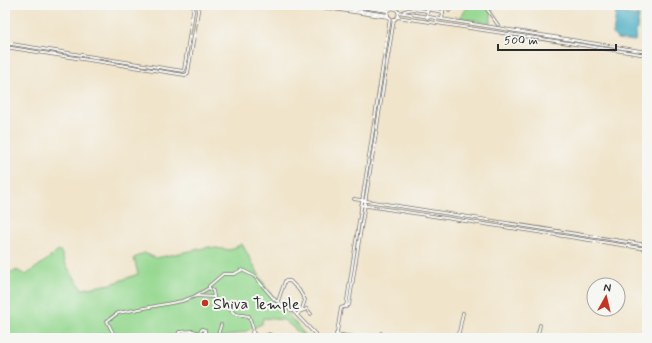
<svg xmlns="http://www.w3.org/2000/svg" width="652" height="343" viewBox="0 0 652 343" font-family="Mynerve,sans-serif">
<style>
.green{fill:#95d890;stroke:#60825e}
.water{fill:#44abc3;stroke:#386b77}
.lines{fill:none;stroke-linecap:round;stroke-linejoin:round}
.minor-casing{stroke:#706c63;stroke-width:3.5}
.minor{stroke:#fff;stroke-width:2}
.poi-dot{fill:#c8321e;stroke:#f6f6f2;stroke-width:1.5}
.labels{text-anchor:middle;stroke-width:4;stroke-linejoin:round;paint-order:stroke}
.poi-label{font-size:16px;fill:#2b2b2b;stroke:#f6f6f2;text-anchor:start}
</style>
<rect width="100%" height="100%" fill="#f6f6f2"/>
<filter id="ink" filterUnits="userSpaceOnUse"><feTurbulence type="fractalNoise" baseFrequency=".025" numOctaves="2"/><feDisplacementMap in="SourceGraphic" scale="8" xChannelSelector="R" yChannelSelector="G"/><feConvolveMatrix kernelMatrix="1 2 1 2 8 2 1 2 1" color-interpolation-filters="sRGB"/></filter>
<filter id="wash" filterUnits="userSpaceOnUse"><feTurbulence type="fractalNoise" baseFrequency=".012" numOctaves="4" result="noise"/><feDisplacementMap in="SourceGraphic" scale="16" xChannelSelector="R" yChannelSelector="G"/><feGaussianBlur stdDeviation="0.9" result="paint"/><feColorMatrix in="noise" values="0 0 0 0 0 0 0 0 0 0 0 0 0 0 0 0 0 1.4 0 .05"/><feComposite in="paint" operator="in"/></filter>
<g filter="url(#wash)">
<rect width="100%" height="100%" fill="#f0e4ca"/>
<g class="green">
<path d="M482,5H493L490,23L459,18L468,7Z"/>
<path d="M242,244L268,291L308,338H305L284,320L263,318L262,324L244,332L220,338H5V272H15L16,270L26,275L60,250L66,265L82,289L111,284L138,274L134,258L144,253L156,258L209,247L230,250Z"/>
</g>
<path class="water" d="M616,12L639,16L635,41L617,39L613,34Z"/>
</g>
<g filter="url(#ink)">
<g class="lines">
<g class="minor-casing">
<g id="minor">
<path d="M304,5L389,17"/>
<path d="M321,5L388,15"/>
<path d="M346,5L388,11"/>
<path d="M370,5L389,10"/>
<path d="M457,5H458"/>
<path d="M484,5L498,25"/>
<circle cx="393" cy="14" r="5.5"/>
<path d="M427,9L443,12"/>
<path d="M404,11L413,9L427,11"/>
<path d="M449,11L453,5"/>
<path d="M398,12L647,52"/>
<path d="M397,17L647,55"/>
<path d="M427,18L428,5"/>
<path d="M442,19L444,5"/>
<path d="M5,43L183,71L184,70L194,5"/>
<path d="M5,47L185,75L188,73L199,5"/>
<path d="M354,199L647,245"/>
<path d="M361,205L647,249"/>
<path d="M195,296L209,288"/>
<path d="M214,297L213,291L209,288V286L223,274H234L242,270L254,276L275,300L293,311L319,338"/>
<path d="M278,301L285,281H290L299,290L305,300L302,309L297,315"/>
<path d="M346,307L390,18"/>
<path d="M301,311L307,309L311,314"/>
<path d="M253,332L257,338"/>
<path d="M199,333L202,329L205,330V338"/>
<path d="M336,334L361,338"/>
<path d="M124,338L113,333L107,321L118,313L182,301L196,296L214,297L217,305L226,306L235,314L249,316L253,328L251,338"/>
<path d="M177,338L179,332L193,331L200,333L201,338"/>
<path d="M217,338L221,325"/>
<path d="M259,338L269,334L276,338"/>
<path d="M336,338L341,308L349,305L394,19"/>
<path d="M381,338V333"/>
<path d="M454,338L459,332L463,313"/>
<path d="M537,338L540,325"/>
</g>
</g>
<use href="#minor" class="minor"/>
</g>
</g>
<circle class="poi-dot" cx="205" cy="303" r="4"/>
<g class="labels">
<g class="poi-label">
<text x="213" y="309">Shiva Temple</text>
</g>
</g>
<rect width="652" height="343" fill="none" stroke="#f6f6f2" stroke-width="20"/>
<g transform="translate(606 297) rotate(8)"><circle r="19" fill="#f6f6f2" stroke="#a5a5a2"/>
<path d="M0-3L7 15L0 10L-7 15Z" fill="#c8321e"/>
<text y="-6" font-size="11" font-weight="bold" text-anchor="middle" fill="#2b2b2b">N</text>
</g>
<path d="M498 44v6h118v-6" fill="none" stroke="#2b2b2b" stroke-width="2"/>
<text x="504" y="44" font-size="12" fill="#2b2b2b" stroke="#f6f6f2" stroke-width="3" paint-order="stroke">500 m</text>
</svg>
